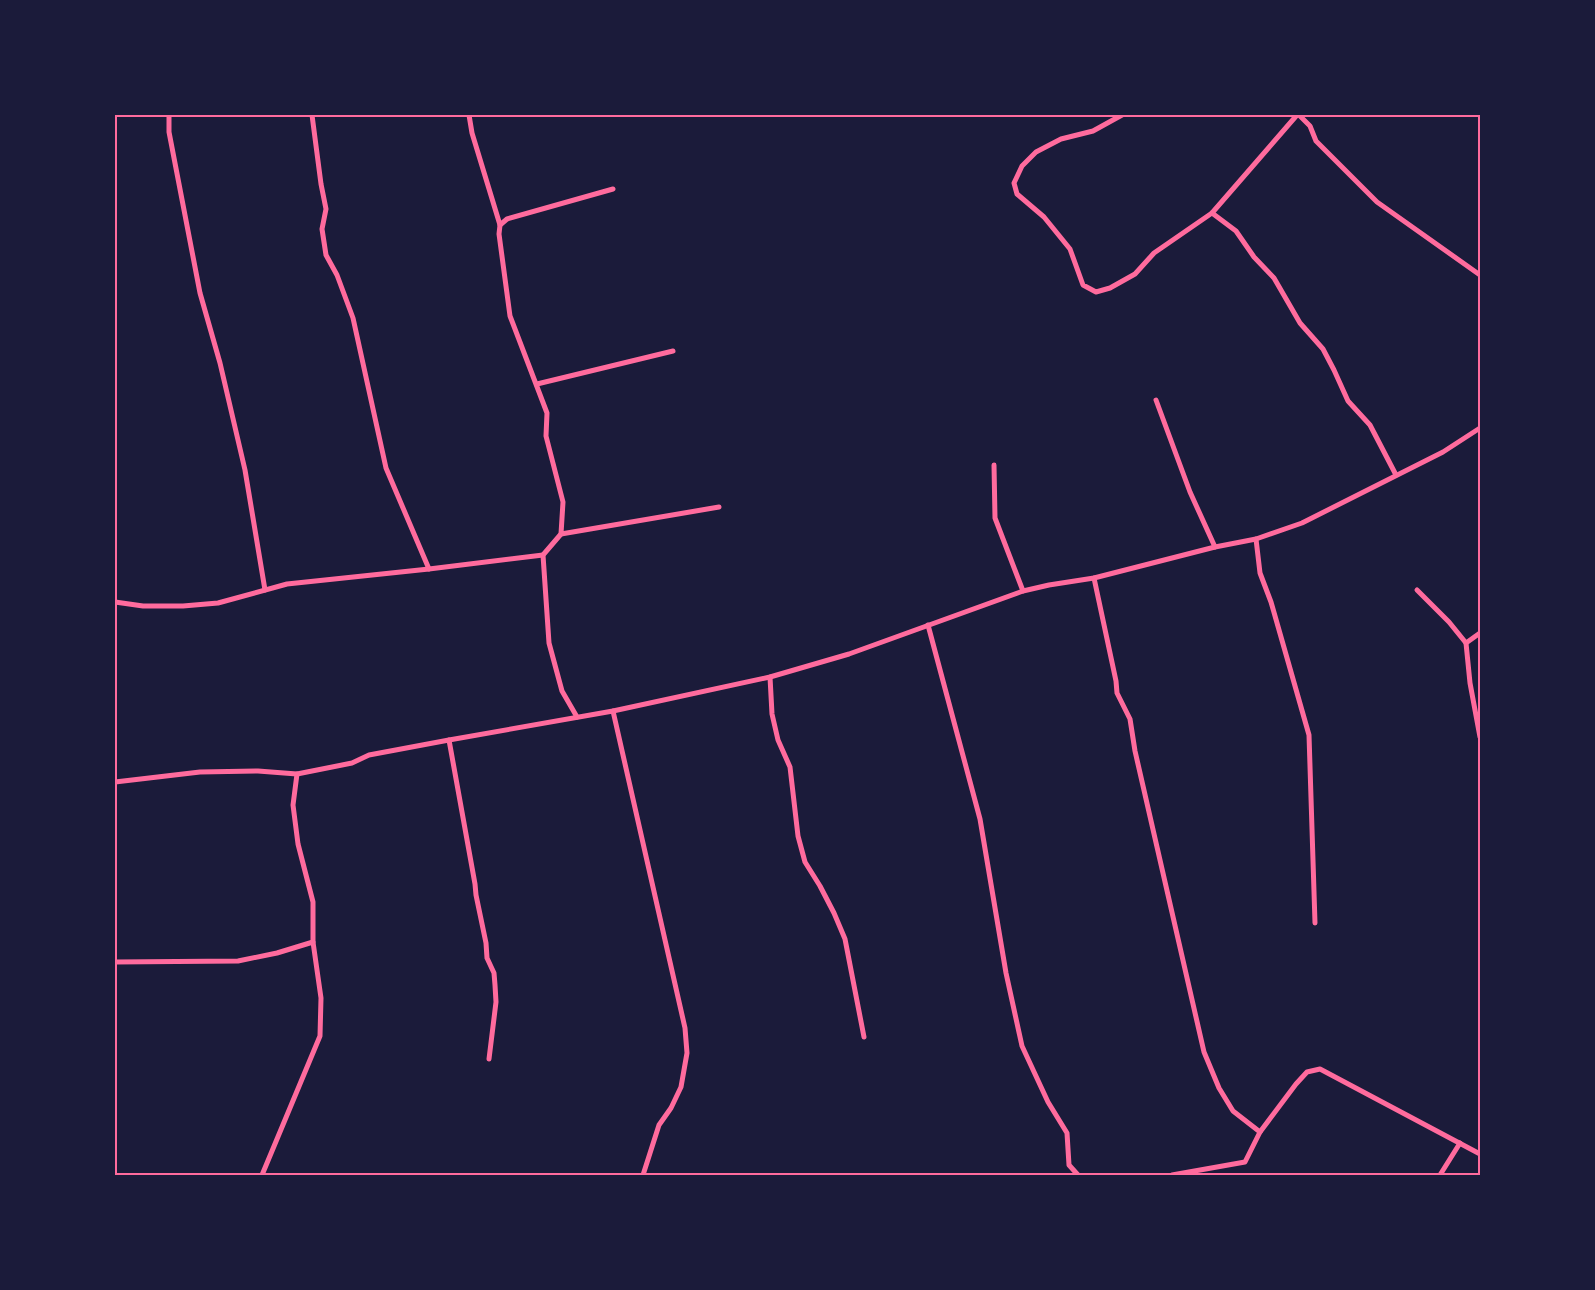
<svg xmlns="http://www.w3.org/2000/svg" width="1595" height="1290" viewBox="0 0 1595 1290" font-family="'DM Sans',sans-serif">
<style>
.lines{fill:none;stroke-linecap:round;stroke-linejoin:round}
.minor{stroke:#ff6b9d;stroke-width:5}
.neatline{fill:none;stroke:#ff6b9d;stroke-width:2}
</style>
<rect width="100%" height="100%" fill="#1b1b3a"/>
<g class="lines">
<g class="minor">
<path d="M169,115V132L200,293L220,363L245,470L265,590"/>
<path d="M312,115L321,184L326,209L322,229L326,255L337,275L353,318L386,468L429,569"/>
<path d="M469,115L472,133L500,225"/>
<path d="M1122,115L1093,131L1061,139L1036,152L1022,166L1014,183L1017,194L1044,217L1070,249L1083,285L1096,292L1110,288L1135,274L1154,253L1212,213L1297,115"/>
<path d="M1299,115L1310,126L1316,141L1377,202L1480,275"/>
<path d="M1212,213L1236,231L1254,257L1274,278L1300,323L1323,349L1334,370L1348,401L1370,425L1396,475"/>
<path d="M537,384L673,351"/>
<path d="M1156,400L1190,492L1215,547"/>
<path d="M994,465L995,518L1023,591"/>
<path d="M561,534L719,507"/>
<path d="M1256,539L1260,573L1271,602L1309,735L1315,923"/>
<path d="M1094,578L1116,681L1117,693L1130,719L1135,751L1204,1052L1219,1088L1233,1111L1260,1132"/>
<path d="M1417,590L1449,622L1466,643L1470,683L1480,737"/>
<path d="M115,602L143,606H183L218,603L287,584L429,569L543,555"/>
<path d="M928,625L980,819L1006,973L1022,1046L1048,1102L1067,1133L1069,1165L1078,1175"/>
<path d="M1466,643L1480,633"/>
<path d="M770,677L772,714L778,740L790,767L798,836L805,862L820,886L834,913L845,939L864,1037"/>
<path d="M613,711L685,1028L687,1053L681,1087L671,1108L659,1125L643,1175"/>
<path d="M577,717L562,691L549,643L543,555L561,534L563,502L546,436L547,413L510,316L499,234L500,225L507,219L613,189"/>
<path d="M449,740L475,884L476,895L486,943L487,958L494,973L495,985L496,1002L489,1059"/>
<path d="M115,782L200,772L258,771L297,774L352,763L369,755L449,740L613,711L770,677L849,654L1023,591L1049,585L1094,578L1215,547L1256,539L1302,523L1443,452L1480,428"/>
<path d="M115,962L238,961L277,953L313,942"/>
<path d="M262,1175L320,1036L321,998L313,942V902L298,844L293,805L297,774"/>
<path d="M1172,1175L1245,1162L1260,1132L1296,1084L1307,1072L1320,1069L1480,1154"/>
<path d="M1440,1175L1460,1143"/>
</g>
</g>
<rect width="1595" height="1290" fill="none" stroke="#1b1b3a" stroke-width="232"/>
<rect x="116" y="116" width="1363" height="1058" class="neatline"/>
</svg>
